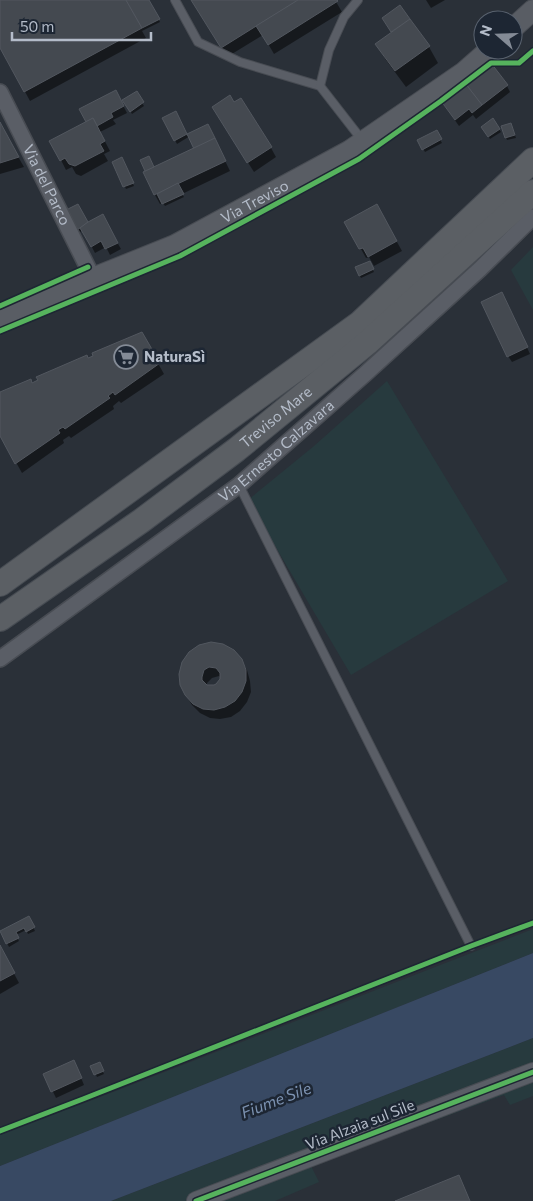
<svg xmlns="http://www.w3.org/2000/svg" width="533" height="1201" viewBox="0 0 533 1201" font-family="Commissioner,sans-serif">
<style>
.green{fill:#273a3e}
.water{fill:#384963}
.shadow{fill:#0007;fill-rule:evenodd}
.building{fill:#444950;stroke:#52575f;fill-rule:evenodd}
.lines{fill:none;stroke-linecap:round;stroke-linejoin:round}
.service-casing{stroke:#484c53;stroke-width:10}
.minor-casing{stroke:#484c53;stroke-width:18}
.tertiary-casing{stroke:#484c53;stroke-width:20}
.secondary-casing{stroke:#484c53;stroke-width:22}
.trunk-casing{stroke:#474c53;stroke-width:26}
.service{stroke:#5a5e66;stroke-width:8}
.minor{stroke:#5a5e66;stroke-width:15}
.tertiary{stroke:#5a5e66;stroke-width:18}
.secondary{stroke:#595d64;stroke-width:20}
.trunk{stroke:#5b5f64;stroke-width:24}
.cycleway-casing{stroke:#1d2633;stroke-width:8}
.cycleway{stroke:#56b35d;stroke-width:5}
.labels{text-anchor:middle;stroke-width:5;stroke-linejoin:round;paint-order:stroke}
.street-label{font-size:15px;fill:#b4bcc9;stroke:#1d2633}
.poi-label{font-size:15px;font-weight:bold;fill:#b4bcc9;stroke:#1d2633;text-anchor:start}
.water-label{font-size:16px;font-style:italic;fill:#7c92b1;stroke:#1d2633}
</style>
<rect width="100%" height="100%" fill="#2a3038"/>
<g class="green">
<path d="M533,247V310L511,270Z"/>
<path d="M387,381L508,581L351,675L248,500L314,446Z"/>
<path d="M533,929V953L0,1166V1134L95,1099Z"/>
<path d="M533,1038V1096L510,1105L504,1095L311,1166L319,1182L275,1201H111Z"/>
</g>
<path class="water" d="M533,953V1038L111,1201H0V1166Z"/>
<g class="shadow">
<path d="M0,0H148L160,22L142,31L146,38L30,101L0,45Z"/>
<path d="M192,0H335L342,12L274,54L263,35L227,57Z"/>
<path d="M426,0H445L431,8Z"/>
<path d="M400,6L429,47L438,63L406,87L386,60L377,44L393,32L383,18Z"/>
<path d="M507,86L510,92L476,119L473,115L459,126L442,102Z"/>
<path d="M116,92L127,113L113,120L116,124L100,132L110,151L104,154L108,161L81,176L76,174L72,167L66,170L61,160L88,122Z"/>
<path d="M136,93L144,106L132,114L124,100Z"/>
<path d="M175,113L187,136L208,126L230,171L182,194L184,197L165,206L163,203L160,204L155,195L142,161L154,169L196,149L190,136L177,144L164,119Z"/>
<path d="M219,117L271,148L276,157L254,172Z"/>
<path d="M493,120L501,132L490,139L483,127Z"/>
<path d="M0,125L24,167L0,174Z"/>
<path d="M512,127L516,138L507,140L506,137Z"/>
<path d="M436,132L442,143L425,152L419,141Z"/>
<path d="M123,161L134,186L126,189L113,162Z"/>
<path d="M377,206L402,251L374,266L369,257L366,258L346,222Z"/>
<path d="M65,212L87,224L102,216L121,249L110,255L106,247L95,253L83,230L77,234Z"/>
<path d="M369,262L374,272L361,278L356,268Z"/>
<path d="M505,300L530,354L512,362L508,356Z"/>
<path d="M141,333L164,374L121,403L119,401L113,406L114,409L71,438L69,436L63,440L64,443L22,473L0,434V393L32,384L88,360Z"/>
<path d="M241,660L247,670L250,681L251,692L247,702L240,711L231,717L220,719L210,718L200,713L192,705L186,695L183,663ZM219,676L221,678L217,685L207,686V683L212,678Z"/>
<path d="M29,918L35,931L28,934L26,930L16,935L19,941L9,947L1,931Z"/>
<path d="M0,947L19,983L0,994Z"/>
<path d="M99,1064L104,1074L97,1077L92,1067Z"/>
<path d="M77,1068L84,1085L56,1098L45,1075Z"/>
</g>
<g class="building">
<path d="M0,0H126L142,28L24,92L0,48Z"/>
<path d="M126,0H149L160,19L142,28Z"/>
<path d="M191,0H298L221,48Z"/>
<path d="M298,0H337L338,1L268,45L256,26Z"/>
<path d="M400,5L410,19L391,32L382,18Z"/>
<path d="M410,19L430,46L395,71L375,44Z"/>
<path d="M491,63L508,85L482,105L465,83Z"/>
<path d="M465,83L482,105L472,113L469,109L455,120L441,101Z"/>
<path d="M116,90L124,106L111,113L113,117L97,126L93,118L86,122L79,109Z"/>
<path d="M137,91L144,102L130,112L122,100Z"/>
<path d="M230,95L234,102L241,98L272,147L247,163L212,107Z"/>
<path d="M176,111L187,134L174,141L162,118Z"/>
<path d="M93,118L105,141L100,144L104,151L75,166L69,164L65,158L60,161L49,141Z"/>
<path d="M493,118L500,129L488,137L481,127Z"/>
<path d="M0,122L19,157L0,163Z"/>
<path d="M511,123L515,135L505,138L501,126Z"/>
<path d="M208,124L215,138L194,149L187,134Z"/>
<path d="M437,130L442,139L422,150L417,140Z"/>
<path d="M215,138L226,161L154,195L143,172Z"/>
<path d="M149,156L154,167L145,171L140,160Z"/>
<path d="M122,157L134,183L123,187L112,162Z"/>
<path d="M178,183L184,194L162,204L157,194Z"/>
<path d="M78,204L88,222L80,228L74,231L64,211Z"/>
<path d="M377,204L397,241L368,257L363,248L359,249L344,222Z"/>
<path d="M103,214L118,243L105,249L101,241L91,247L80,228L88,222Z"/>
<path d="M370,261L374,269L359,276L355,267Z"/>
<path d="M502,292L528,347L507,357L481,302Z"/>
<path d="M142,332L160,363L115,395L113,392L108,396L110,398L65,429L63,427L58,430L60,433L15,464L0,436V392L31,379L32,383L38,380L36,377L87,355L88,358L93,356L92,353Z"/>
<path d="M211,642L223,644L234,650L242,659L246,670V681L242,692L235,701L225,707L214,710L203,709L193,704L185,695L180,685L179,674L182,662L189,652L199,645ZM209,667L216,668L220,673V679L216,684L214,685H207L202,680V677L204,670Z"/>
<path d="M29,916L35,927L26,932L24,928L16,932L19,938L6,944L0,931Z"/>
<path d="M0,945L15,973L0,981Z"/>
<path d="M74,1060L82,1078L51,1092L43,1074Z"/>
<path d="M100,1062L104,1071L94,1075L90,1066Z"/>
<path d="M459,1175L470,1201H395Z"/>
</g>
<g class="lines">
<g class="service-casing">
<g id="service">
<path d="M175,0L198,42L240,62L320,86L362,140"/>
<path d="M320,86L329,50L344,17L358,0"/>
<path d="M239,485L471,946"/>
</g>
</g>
<g class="minor-casing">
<g id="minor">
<path id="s1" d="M0,92L93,278"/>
<path id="s2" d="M0,659L239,485L365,374L480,269L533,217"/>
</g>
</g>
<g class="tertiary-casing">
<path id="tertiary" d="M196,1201L533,1072"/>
</g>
<g class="secondary-casing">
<g id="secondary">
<path d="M513,28L533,10"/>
<path id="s3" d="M0,317L93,278L175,245L349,151L464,72L489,50"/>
</g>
</g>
<g class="trunk-casing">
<g id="trunk">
<path d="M0,584L360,323L533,160"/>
<path id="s4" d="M0,619L141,521L236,450L367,343L533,192"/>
</g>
</g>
<use href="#service" class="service"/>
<use href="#minor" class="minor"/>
<use href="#tertiary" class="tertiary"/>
<use href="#secondary" class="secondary"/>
<use href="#trunk" class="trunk"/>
<g class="cycleway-casing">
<g id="cycleway">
<path d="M0,306L88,267"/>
<path d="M0,331L180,256L359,159L441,101L491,63H519L533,51"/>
<path d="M0,1131L83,1099L471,946L533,923"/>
<path d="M196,1201L533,1072"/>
</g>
</g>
<use href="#cycleway" class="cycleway"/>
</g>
<defs>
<g id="supermarket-ring" transform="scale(1.25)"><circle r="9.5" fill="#1d2633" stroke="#848b96" stroke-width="1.5"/><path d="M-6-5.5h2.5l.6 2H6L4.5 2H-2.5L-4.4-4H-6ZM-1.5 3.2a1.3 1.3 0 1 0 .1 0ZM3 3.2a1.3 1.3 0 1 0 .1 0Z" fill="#848b96"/></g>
</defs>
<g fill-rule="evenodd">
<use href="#supermarket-ring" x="126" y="357"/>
</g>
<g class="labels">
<g class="street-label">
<text dy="5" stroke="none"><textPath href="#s1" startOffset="104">Via del Parco</textPath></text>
<text dy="5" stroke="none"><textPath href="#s3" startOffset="280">Via Treviso</textPath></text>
<text dy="5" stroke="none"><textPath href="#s4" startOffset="342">Treviso Mare</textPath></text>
<text dy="5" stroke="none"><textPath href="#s2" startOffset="346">Via Ernesto Calzavara</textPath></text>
<text transform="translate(360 1125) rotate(-21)" y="5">Via Alzaia sul Sile</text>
</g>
<g class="poi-label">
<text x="144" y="362">NaturaSì</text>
</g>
<g class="water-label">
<text transform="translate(276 1100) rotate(-21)" y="6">Fiume Sile</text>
</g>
</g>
<g transform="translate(498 35) rotate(290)"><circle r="24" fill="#1d2633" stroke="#59626f"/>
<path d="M0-4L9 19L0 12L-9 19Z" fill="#848b96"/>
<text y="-8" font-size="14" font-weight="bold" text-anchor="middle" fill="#b4bcc9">N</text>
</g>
<path d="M12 32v8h139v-8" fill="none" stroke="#b4bcc9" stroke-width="2.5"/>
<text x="20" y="32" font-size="15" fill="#b4bcc9" stroke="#1d2633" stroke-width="4" paint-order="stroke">50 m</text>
</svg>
